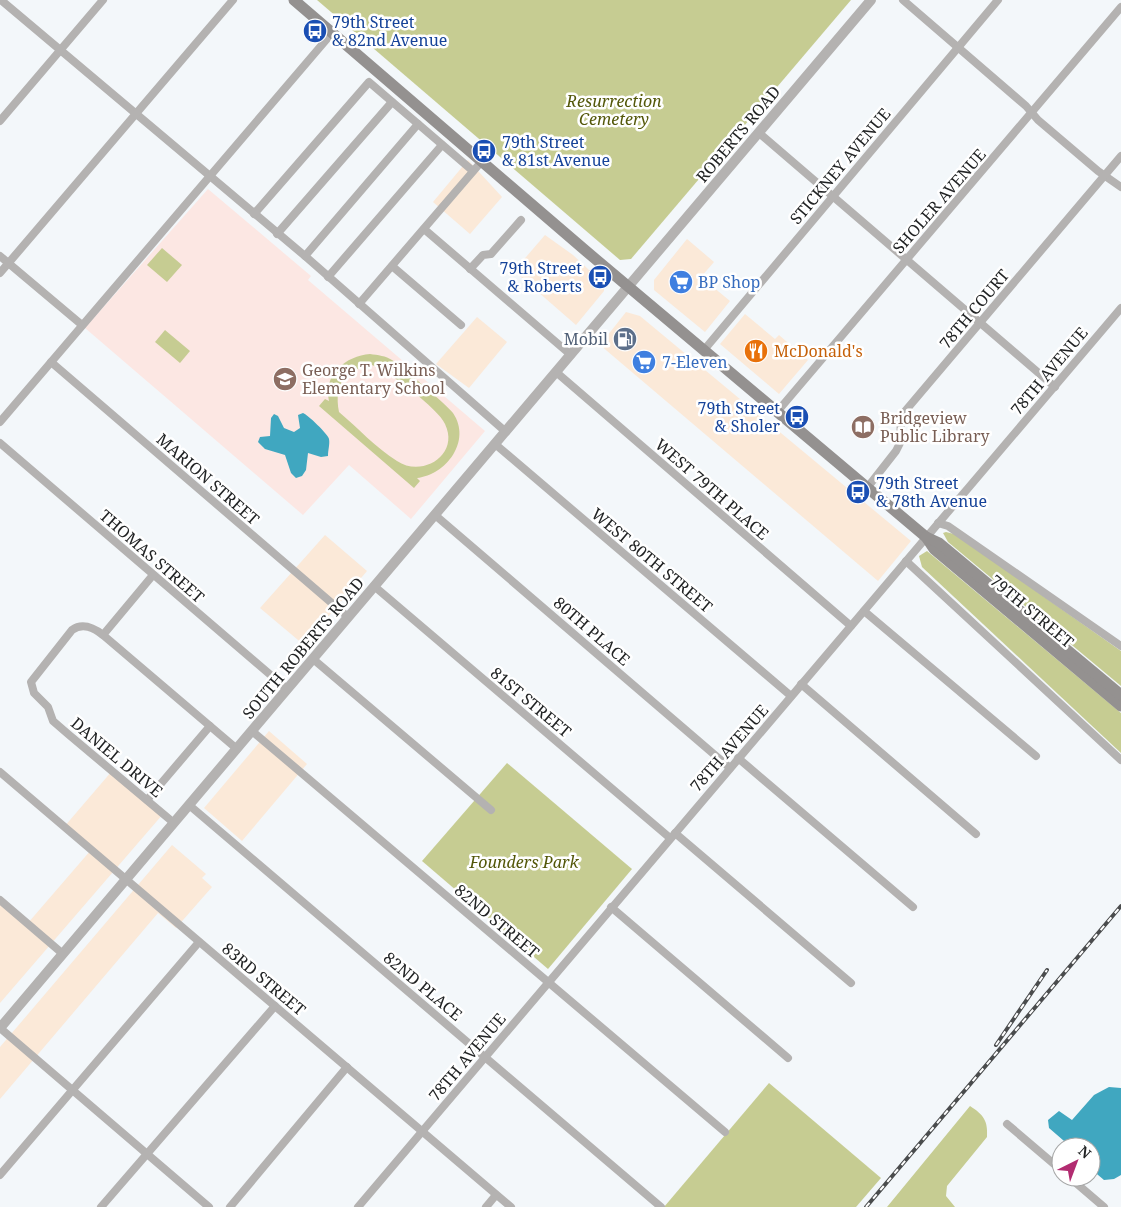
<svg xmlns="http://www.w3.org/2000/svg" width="1121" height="1207" viewBox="0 0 1121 1207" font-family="'Noto Serif',serif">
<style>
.commercial{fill:#fbe9d8}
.education{fill:#fce7e3}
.green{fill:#c6cc92;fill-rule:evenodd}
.water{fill:#40a7c0}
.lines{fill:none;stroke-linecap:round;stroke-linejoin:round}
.minor{stroke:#b4b2b1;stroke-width:8}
.tertiary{stroke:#b4b2b1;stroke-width:10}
.secondary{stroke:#949190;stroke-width:11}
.rail-casing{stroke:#4a4c4d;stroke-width:4}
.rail{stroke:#fff;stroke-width:2;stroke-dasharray:5.5;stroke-linecap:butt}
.labels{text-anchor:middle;stroke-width:5;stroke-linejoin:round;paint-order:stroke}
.transit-label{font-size:16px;fill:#164399;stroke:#fff;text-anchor:start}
.park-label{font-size:16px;font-style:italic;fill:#535709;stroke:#fff}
.street-label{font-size:16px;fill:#212324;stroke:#fff}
.shop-label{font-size:16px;fill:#366cbe;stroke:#fff;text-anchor:start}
.service-label{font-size:16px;fill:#4e5e75;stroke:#fff;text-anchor:end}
.food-label{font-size:16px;fill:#c56008;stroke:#fff;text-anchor:start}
.education-label{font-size:16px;fill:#785e54;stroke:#fff;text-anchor:start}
</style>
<rect width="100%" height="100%" fill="#f3f7fa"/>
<g class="commercial">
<path d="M468,160L502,197L470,234L433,202Z"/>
<path d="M545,235L573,255L604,284V291L576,325L514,271Z"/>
<path d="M687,239L714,262L701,277L730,301L705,332L654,290V280Z"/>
<path d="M626,312L640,316L911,541L878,581L600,345Z"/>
<path d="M745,314L775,339L779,335L808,360L779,394L720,344Z"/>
<path d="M477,317L507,342L469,388L436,364Z"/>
<path d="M325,535L367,571L304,645L260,608Z"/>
<path d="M269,731L307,764L242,841L204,808Z"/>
<path d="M112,771L163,814L0,1003V900L28,923L91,850L64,827Z"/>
<path d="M172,845L206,874L202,878L212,887L176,928L158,913L0,1099V1047Z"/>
</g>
<path class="education" d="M208,189L311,276L308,280L485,431L411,519L349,465L303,515L85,328Z"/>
<g class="green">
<path d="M317,0H851L631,259L620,260Z"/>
<path d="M162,248L182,265L167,282L147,265Z"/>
<path d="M165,330L190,351L180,363L155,342Z"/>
<path d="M370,354C378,355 386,356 392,360C401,366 448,406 453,413C472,441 446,475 417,478L420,481L414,488L319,406L325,399L329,401C323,374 346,356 370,354ZM372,365C388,371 438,408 445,424C460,455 422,478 397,461C376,448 358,428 339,412C334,383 344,370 372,365Z"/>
<path d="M946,532L954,534L992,560L1121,651V686L948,542L943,533Z"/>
<path d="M927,551L1121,713V753L922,567L919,556Z"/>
<path d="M507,763L632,869L548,969L422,861Z"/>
<path d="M769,1083L881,1178L856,1207H664Z"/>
<path d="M970,1106C984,1115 988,1121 987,1137L947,1186L946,1196L955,1207H887Z"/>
</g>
<g class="water">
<path d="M303,413C307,414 329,435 329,439C330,444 328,450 328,456L321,457L308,453L306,470L302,476L296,478L291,473L285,455L265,449L258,442L260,437L270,436L271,418L274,414L278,416L284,428L294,432L300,428L298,415Z"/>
<path d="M1109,1087L1121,1088V1175L1114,1179L1104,1180L1091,1169V1147H1071L1049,1128L1048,1120L1059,1111L1072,1120L1094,1095Z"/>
</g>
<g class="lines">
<g class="minor">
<path d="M1,0L305,256L506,432"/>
<path d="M903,0L1026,106L1038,120L1098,171L1121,187"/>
<path d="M0,121L103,0"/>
<path d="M759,133L1055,387"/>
<path d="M254,214L369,82L473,171"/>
<path d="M424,229L571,355"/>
<path d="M277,234L392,102"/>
<path d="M0,256L82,325"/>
<path d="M305,256L418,124"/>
<path d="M392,266L461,325"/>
<path d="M470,269L483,255L491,254L521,220"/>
<path d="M0,273L233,0"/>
<path d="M328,277L442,145"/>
<path d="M359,304L482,161"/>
<path d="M704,350L998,0"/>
<path d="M51,362L348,617"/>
<path d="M556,372L851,626"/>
<path d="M777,412L1121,7"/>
<path d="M0,422L332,33"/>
<path d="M0,443L287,689"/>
<path d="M495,444L791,696"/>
<path d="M867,488L896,451L900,443L901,416L1121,156"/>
<path d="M435,515L730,768"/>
<path d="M938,523L948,526L1121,646"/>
<path d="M906,561L1121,760"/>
<path d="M374,586L670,838"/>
<path d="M864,611L1036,756"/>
<path d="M103,635L153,575"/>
<path d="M313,659L491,810"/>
<path d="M801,684L976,834"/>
<path d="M252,731L725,1132"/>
<path d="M738,758L913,907"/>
<path d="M0,772L511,1207"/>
<path d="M147,800L210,726"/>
<path d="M189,805L661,1207"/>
<path d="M174,823L68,734L53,721L48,707L34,693L31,682L72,630C83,622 94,628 103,635L237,749"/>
<path d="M675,833L851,983"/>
<path d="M0,900L63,954"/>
<path d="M611,907L788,1058"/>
<path d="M0,1028L209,1207"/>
<path d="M1007,1124L1061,1170"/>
<path d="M0,1175L199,942"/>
<path d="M1069,1177L1104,1207"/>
<path d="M101,1207L275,1006"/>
<path d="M230,1207L347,1067"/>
<path d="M358,1207L1121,308"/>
<path d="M486,1207L496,1195"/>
</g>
<path class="tertiary" d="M0,1028L871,0"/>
<g class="secondary">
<path d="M294,0L586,251L926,537L934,549L1121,706"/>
<path d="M926,537L939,543L1121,695"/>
</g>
<g class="rail-casing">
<g id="rail">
<path d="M996,1045L1047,970"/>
<path d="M866,1207L1121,906"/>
</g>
</g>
<use href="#rail" class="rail"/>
</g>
<defs>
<g id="bus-disc" transform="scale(1.25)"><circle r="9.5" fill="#1a4fb4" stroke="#fff"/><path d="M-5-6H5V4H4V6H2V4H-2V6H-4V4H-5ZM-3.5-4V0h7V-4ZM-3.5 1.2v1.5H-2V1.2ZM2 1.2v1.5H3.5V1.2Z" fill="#fff"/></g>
<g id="supermarket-disc" transform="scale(1.25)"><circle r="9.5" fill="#3f7fe0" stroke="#fff"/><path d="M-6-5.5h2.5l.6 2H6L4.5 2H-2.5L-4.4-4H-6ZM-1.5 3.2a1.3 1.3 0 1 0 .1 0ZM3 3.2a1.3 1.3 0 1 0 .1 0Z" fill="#fff"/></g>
<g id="fuel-disc" transform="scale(1.25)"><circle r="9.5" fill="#5c6f8a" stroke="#fff"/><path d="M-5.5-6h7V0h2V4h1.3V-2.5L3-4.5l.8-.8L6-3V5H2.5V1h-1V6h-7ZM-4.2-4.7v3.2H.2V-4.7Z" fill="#fff"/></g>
<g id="restaurant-disc" transform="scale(1.25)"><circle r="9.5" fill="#e8710a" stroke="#fff"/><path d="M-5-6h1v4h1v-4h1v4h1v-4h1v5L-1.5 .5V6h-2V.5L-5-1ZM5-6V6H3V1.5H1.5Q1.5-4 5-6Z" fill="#fff"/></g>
<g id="school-disc" transform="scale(1.25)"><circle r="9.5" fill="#8d6e63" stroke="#fff"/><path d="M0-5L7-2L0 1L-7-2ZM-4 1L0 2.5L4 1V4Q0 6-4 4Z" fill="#fff"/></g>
<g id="library-disc" transform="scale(1.25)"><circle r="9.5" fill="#8d6e63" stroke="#fff"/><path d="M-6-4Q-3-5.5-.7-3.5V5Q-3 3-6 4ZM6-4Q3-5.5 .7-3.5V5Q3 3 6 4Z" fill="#fff"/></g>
</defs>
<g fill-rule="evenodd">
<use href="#bus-disc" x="315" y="31"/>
<use href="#bus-disc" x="484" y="151"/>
<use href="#bus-disc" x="600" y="277"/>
<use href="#supermarket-disc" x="681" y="282"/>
<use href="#fuel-disc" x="625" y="339"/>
<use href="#restaurant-disc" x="756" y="351"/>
<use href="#supermarket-disc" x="644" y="362"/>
<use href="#school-disc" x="285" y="379"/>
<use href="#bus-disc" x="797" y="417"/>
<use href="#library-disc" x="863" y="427"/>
<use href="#bus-disc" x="858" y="492"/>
</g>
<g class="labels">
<g class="transit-label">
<text x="332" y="28">79th Street<tspan x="332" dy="18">&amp; 82nd Avenue</tspan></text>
<text x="502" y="148">79th Street<tspan x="502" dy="18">&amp; 81st Avenue</tspan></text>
<text x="582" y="274" text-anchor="end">79th Street<tspan x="582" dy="18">&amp; Roberts</tspan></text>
<text x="780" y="414" text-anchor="end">79th Street<tspan x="780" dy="18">&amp; Sholer</tspan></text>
<text x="876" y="489">79th Street<tspan x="876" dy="18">&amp; 78th Avenue</tspan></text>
</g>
<g class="park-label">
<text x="614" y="107">Resurrection<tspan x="614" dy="18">Cemetery</tspan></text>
<text x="524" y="868">Founders Park</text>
</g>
<g class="street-label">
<text transform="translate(738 134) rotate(-50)" y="6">ROBERTS ROAD</text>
<text transform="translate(840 166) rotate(-50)" y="6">STICKNEY AVENUE</text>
<text transform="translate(939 201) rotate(-49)" y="6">SHOLER AVENUE</text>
<text transform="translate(974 309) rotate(-50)" y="6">78TH COURT</text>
<text transform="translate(1049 371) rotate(-50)" y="6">78TH AVENUE</text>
<text transform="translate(208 479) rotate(41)" y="6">MARION STREET</text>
<text transform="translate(712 489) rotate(41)" y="6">WEST 79TH PLACE</text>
<text transform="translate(152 556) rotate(41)" y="6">THOMAS STREET</text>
<text transform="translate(652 560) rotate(40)" y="6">WEST 80TH STREET</text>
<text transform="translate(1032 611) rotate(40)" y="6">79TH STREET</text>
<text transform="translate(592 631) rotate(41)" y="6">80TH PLACE</text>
<text transform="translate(303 648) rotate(-50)" y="6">SOUTH ROBERTS ROAD</text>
<text transform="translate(531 702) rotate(40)" y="6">81ST STREET</text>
<text transform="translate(729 748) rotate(-49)" y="6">78TH AVENUE</text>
<text transform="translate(117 757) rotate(40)" y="6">DANIEL DRIVE</text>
<text transform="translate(497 921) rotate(40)" y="6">82ND STREET</text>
<text transform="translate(264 979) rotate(40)" y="6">83RD STREET</text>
<text transform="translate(423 986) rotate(40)" y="6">82ND PLACE</text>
<text transform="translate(467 1057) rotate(-50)" y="6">78TH AVENUE</text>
</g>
<g class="shop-label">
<text x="698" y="288">BP Shop</text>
<text x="662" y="368">7-Eleven</text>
</g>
<g class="service-label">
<text x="608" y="345">Mobil</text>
</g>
<g class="food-label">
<text x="774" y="357">McDonald's</text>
</g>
<g class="education-label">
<text x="302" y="376">George T. Wilkins<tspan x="302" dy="18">Elementary School</tspan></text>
<text x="880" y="424">Bridgeview<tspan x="880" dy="18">Public Library</tspan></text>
</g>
</g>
<g transform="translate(1076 1162) rotate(42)"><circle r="24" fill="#ffffff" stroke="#a6a7a7"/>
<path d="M0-4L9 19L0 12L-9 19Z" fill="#b22c71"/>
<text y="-8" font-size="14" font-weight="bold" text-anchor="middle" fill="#212324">N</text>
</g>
</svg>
